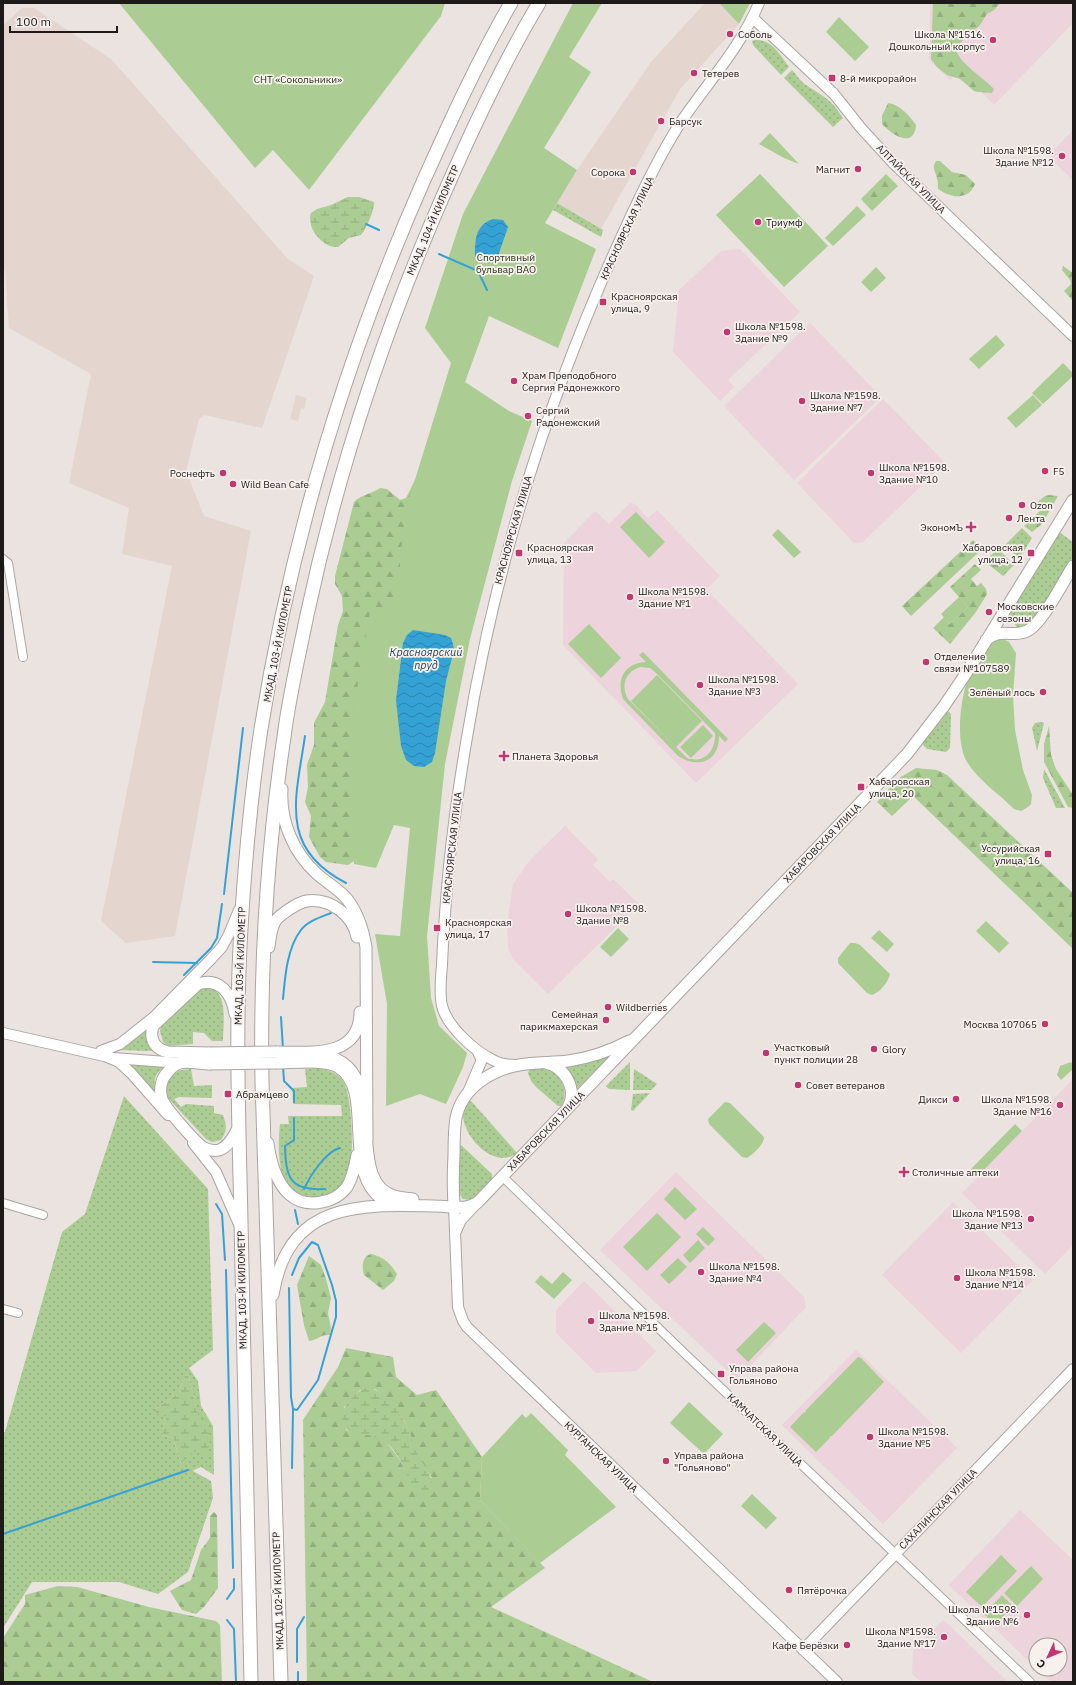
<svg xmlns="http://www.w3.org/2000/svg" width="1076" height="1685" font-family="'IBM Plex Sans',sans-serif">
  <defs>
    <pattern id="grass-dots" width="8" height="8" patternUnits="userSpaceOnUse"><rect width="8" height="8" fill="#abcc93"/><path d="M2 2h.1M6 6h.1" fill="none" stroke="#93af7e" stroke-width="1.8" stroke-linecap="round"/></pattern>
    <pattern id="forest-firs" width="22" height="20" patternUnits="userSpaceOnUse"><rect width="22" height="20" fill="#abcc93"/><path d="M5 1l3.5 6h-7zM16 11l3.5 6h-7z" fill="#93af7e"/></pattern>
    <pattern id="wetland-marsh" width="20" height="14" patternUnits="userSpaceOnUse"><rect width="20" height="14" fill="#abcc93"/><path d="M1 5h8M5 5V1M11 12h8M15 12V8" fill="none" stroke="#93af7e"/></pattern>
    <pattern id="water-waves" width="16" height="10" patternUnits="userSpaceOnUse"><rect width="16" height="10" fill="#35a2d6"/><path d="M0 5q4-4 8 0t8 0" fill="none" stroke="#2c83ad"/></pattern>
  </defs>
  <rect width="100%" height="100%" fill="#eae3e0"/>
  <!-- built -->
  <path fill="#e4d5cf" d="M705 3H719L739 24 680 89 601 229 557 203 577 170 651 62Z
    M22 8H34L111 59 288 259 314 276 262 428 204 415 199 419 186 471 204 516 251 531 175 936 126 943 101 921 172 566 122 554 129 508 69 483 91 374 9 328 5 271 3 270V25Z
    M296 395 307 398 304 409 301 408 298 421 290 419Z"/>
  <!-- education -->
  <path fill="#ecd3dc" d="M930 3H1073V23L994 105 959 70 950 80 929 60Z
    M1073 130V180L1051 159 1050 154Z
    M740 249 800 312 728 380 734 387 720 401 673 352 679 290 721 251Z
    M810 323 881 397 794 480 724 406Z
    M883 399 945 463 863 542 854 543 797 483Z
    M630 503 635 504 648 518 657 510 720 576 706 589 798 684 696 783 563 645 564 543 595 511 609 524Z
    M565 826 598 859 593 865 610 882 613 879 639 904 548 994 513 959 508 948 507 925 513 884 530 860Z
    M1073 1079V1245L1045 1274 962 1193Z
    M676 1172 804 1297 806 1307 737 1380 600 1250Z
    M953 1202 1033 1280 961 1353 882 1275Z
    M584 1281 656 1351 637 1371 596 1373 556 1333V1310Z
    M856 1350 957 1448 883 1524 782 1425Z
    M1020 1510 1073 1560V1682H1051L1037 1669H1060V1645H1036V1668L949 1585Z
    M943 1620 947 1623 1008 1682H921L912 1674 913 1651Z"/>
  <!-- grass -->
  <path fill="url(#grass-dots)" fill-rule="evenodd" d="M755 40C772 39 780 55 789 67L781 75 753 45 752 41Z
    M792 70C797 75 800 81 806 85 824 97 830 98 843 118L833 127 784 78Z
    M557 203 603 230 601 237 553 210Z
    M1022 528 1032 538 1019 559 1005 545Z
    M1059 532 1073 542V557L1033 622 1023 628 1017 627 1010 618 1009 611Z
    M948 711 951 714 950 748 946 752 927 749 923 745V742Z
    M1041 722 1044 723 1037 751 1032 728 1035 723Z
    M1044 769 1065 808H1056L1043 778Z
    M207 987C210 988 214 989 216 991 227 1000 223 1028 223 1041H212L204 1033 193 1032V1044L168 1046 163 1042 160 1031 162 1022 199 990Z
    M147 1027C146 1037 147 1043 153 1051L119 1050 139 1034Z
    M610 1056 577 1089H575L565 1069V1067Z
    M123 1061 166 1066C151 1076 154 1082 157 1098Z
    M630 1062V1090L609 1089 606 1086Z
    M319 1068C329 1071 337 1072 343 1081 352 1094 354 1151 350 1168 348 1175 344 1184 338 1189 331 1197 321 1200 311 1197 304 1196 297 1193 291 1189 277 1176 278 1142 280 1124H289L288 1116H342L341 1105 293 1104 292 1088 307 1087 305 1069Z
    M530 1068C537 1068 543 1068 550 1070 563 1076 569 1094 561 1106H558L536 1087 531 1081 528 1073Z
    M191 1069 194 1086 212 1085V1098L179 1097 174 1099 181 1107 186 1104 214 1106V1113L223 1115C227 1125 227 1131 221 1140L212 1142 206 1139 168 1098 165 1088 168 1077 174 1071Z
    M634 1069 657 1084 651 1090H633Z
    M650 1093 633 1111 631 1110 633 1094Z
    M124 1096 208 1189 213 1350 189 1368 198 1381 201 1406 213 1426 214 1475 201 1467 194 1470 193 1471 211 1481 213 1498 188 1572 158 1594 119 1582H32L3 1628V1432H5L62 1232 85 1214ZM188 1374 207 1455 197 1449 181 1463 173 1438 162 1435 166 1417 155 1409 179 1393 183 1378Z
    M470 1101 472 1102 517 1153C489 1175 446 1116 470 1101Z
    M461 1145 492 1174V1179L471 1200 463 1199 458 1192 459 1146Z"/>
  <!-- forest -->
  <path fill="url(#forest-firs)" fill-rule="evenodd" d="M933 3H1000L994 10 987 14 980 25 960 43 956 50C960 64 984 78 994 89L992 93 978 92 974 91 960 79 947 75 937 67 931 59Z
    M888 103C899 104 910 116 916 125 914 150 891 134 882 124V116Z
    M936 161H940L952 172 966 175 975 184C968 201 951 198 938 189 938 186 938 182 937 179 936 171 931 169 936 161Z
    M886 174 898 186 872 211 861 199Z
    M1063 266 1073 273V301L1064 291 1071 284 1070 280 1062 270Z
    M416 478 372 863 354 861 348 865 326 862 320 857 309 837 311 816 305 802 308 787 307 765 314 745V723L325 702 338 625 343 611 342 596 335 584V576L354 502C362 494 372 494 380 488L387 489 400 500 406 498Z
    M1049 495 1058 496 1042 524 1032 532 1024 526 1041 510 1043 511 1047 507 1044 504 1039 509 1034 505 1045 496Z
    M973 540 982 549 911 616 902 606Z
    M998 549 1014 565 1003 576 984 561Z
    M975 564 981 570 971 579 977 586 981 583 986 589 987 594 976 612 950 644 933 628 944 617 950 624 968 607 950 587Z
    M1049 726 1051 755 1056 769 1073 795V808L1068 807 1044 762V744Z
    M916 768 937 770 947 775 1073 893V949L913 796 892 816 877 802 899 778Z
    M371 1254C384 1257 390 1263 397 1274L394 1281 383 1290 364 1275C362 1267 361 1257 371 1254Z
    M309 1256 321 1265 326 1279 331 1298 328 1313 331 1328 330 1335C320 1334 318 1340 309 1341L304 1325 297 1285Z
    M346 1348 393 1357 396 1377 417 1395 436 1390 482 1457 480 1500 545 1568 491 1607 653 1682H307L303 1420 338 1367ZM375 1389C389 1399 404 1416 410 1433 411 1436 411 1439 411 1442 415 1455 425 1467 432 1478L410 1481C402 1463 391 1439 370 1435 360 1434 355 1436 346 1430L344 1407 360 1390Z
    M214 1512 217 1515 218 1588 204 1607 196 1614 182 1610 170 1591 191 1580 201 1550 210 1538V1516Z
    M58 1586 77 1587 149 1607 216 1621 220 1625 222 1682H3V1638L25 1604V1595Z"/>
  <!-- wetland -->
  <path fill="url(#wetland-marsh)" d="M348 197H359L374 202C375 209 366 229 361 235L349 238 338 247C323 248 306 228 311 213L317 209 331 205Z
    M188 1374 198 1415 208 1422 210 1439 207 1456 197 1450 181 1463 173 1438 162 1435 166 1417 156 1413 155 1409 179 1393 183 1378Z
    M367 1387C387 1391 402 1415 410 1432 412 1438 412 1444 415 1450 423 1464 435 1477 433 1494L426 1497C407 1490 405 1460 390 1446 384 1441 375 1436 367 1435 363 1435 357 1436 352 1434 348 1432 346 1429 344 1425 337 1409 353 1394 367 1387Z"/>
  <!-- green -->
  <path fill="#abcc93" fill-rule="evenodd" d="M119 3H445L441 16 309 190 273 150 255 168Z
    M573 3H602L569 57 591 72 544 148 577 170 545 223 596 249 558 348 489 316 465 382 509 411 532 421 512 481 470 639 445 764 427 936 431 998 439 1026 467 1053 463 1067 446 1104 420 1094 386 1106 387 1004 375 934 400 936 410 828 394 825 376 868 354 864 351 725 370 612 396 606 405 512 451 363 425 328 463 214Z
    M719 3H750L739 24Z
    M839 17 869 47 855 61 826 32Z
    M770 133 799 164 784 158 759 144Z
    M760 174 828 246 784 287 716 215Z
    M857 206 866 215 833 246 825 238Z
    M876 267 886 278 871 292 861 282Z
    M996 335 1005 345 979 369 969 359Z
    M1063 363 1073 373V376L1043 404 1032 393Z
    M1033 395 1042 405 1016 428 1007 418Z
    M636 512 665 542 649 558 620 527Z
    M778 529 801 552 794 558 772 535Z
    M959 597 968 607 950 624 941 614Z
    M589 624 621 658 601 678 568 644Z
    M1001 638 1009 642 1016 653 1013 696 1015 730 1023 770 1032 795 1031 804 1028 807 1021 811 1014 809C999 794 978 780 967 762 955 742 960 695 970 675 976 663 985 651 993 639Z
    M643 652 728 739 725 742 719 736C719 762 698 769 678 756L623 699C616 680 624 663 646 662L639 655ZM641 667 650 668 655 672 715 733C716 750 705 764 687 758L628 699C620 686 626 670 641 667Z
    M657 675 702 721 676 747 631 701Z
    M703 725 713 736 691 758 680 747Z
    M986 921 1009 943 999 953 976 931Z
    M618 928 629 939 611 957 600 947Z
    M879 930 894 944 887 952 871 938Z
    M850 943H855L860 945 890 974C888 983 880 992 872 995L867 993 838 963V958Z
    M1071 1062 1073 1065V1069L1061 1080 1057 1075 1060 1066Z
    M725 1102 730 1103 764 1137C764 1145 753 1154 747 1158L742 1157 709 1124 708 1119Z
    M1015 1124 1022 1131 978 1176 971 1169Z
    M675 1187 697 1209 685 1220 664 1199Z
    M657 1213 681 1237 647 1271 623 1247Z
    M703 1227 715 1239 708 1246 696 1234Z
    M698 1240 705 1248 690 1263 683 1255Z
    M678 1258 687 1267 669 1284 660 1275Z
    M563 1272 572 1280 554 1299 535 1282 541 1275 552 1284Z
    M764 1322 776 1333 748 1362 736 1350Z
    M858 1357 861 1358 884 1382 832 1436 829 1437 830 1438 816 1452 790 1427 804 1412 805 1413 806 1410Z
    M689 1402 723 1434 704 1454 670 1423Z
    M531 1413 568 1450 565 1455 616 1507 540 1563 480 1500 482 1457 522 1414 526 1418Z
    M752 1494 777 1518 766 1529 741 1506Z
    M1001 1555 1017 1571 982 1607 966 1592Z
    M1031 1566 1043 1579 1017 1606 1004 1593Z
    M1002 1595 1013 1606 995 1625 984 1614Z"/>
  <!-- water -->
  <path fill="url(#water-waves)" d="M493 219 503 220 508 227 496 262C487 264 482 263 475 256 475 240 475 225 493 219Z
    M413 630 445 635 451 638 453 644 454 650 446 681 435 753 432 762 424 767 414 766 406 760 401 746 396 700 403 643 407 635Z"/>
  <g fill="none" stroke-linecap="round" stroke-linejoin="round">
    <!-- stream -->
    <path stroke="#35a2d6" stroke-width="2" d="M366 224 379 230
      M439 254 478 271 487 290
      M305 736C296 798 278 848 346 883
      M224 894 243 728
      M153 962 197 963
      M184 975 211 948 217 938 222 904
      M283 999C285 977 287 948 301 930 308 921 321 917 331 913
      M281 1017 283 1049
      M283 1066 284 1081 294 1091V1102
      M294 1118V1140L285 1146C286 1177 289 1191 325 1189
      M304 1189C310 1176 326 1151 340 1148
      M216 1204 222 1214 225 1260
      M295 1210 298 1224
      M226 1270 233 1568
      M292 1275 299 1258 312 1242 318 1245 332 1285 336 1301V1317L318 1380 297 1410 293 1409
      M289 1288 291 1397 293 1409 292 1468
      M3 1534 188 1470
      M227 1599 234 1589V1579
      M227 1620 234 1629 236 1682
      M297 1662V1629L304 1617
      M298 1672V1682"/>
    <!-- minor casing -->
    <g stroke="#aba5a2" stroke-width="10">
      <path id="minor" d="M3 559 8 563 23 657
        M503 1177 681 1350 1030 1682
        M3 1203 43 1215
        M3 1309 18 1313"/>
    </g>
    <!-- tertiary casing -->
    <g stroke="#aba5a2" stroke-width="12">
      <path id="tertiary" d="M753 18 834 94 861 128 893 163 1073 336
        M3 1033 113 1058 180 1063
        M101 1051 120 1044 154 1017 211 959 222 947 229 934 239 910
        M102 1055 119 1062 131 1073 168 1115
        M515 1065C508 1065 500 1064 493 1060 474 1051 447 1026 442 1006 439 992 441 978 442 965 443 939 445 914 447 888 451 840 458 791 466 743 495 565 549 393 625 229 641 194 658 158 679 125 706 84 740 49 759 3
        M469 1090 481 1062V1058L477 1050
        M193 1143 216 1172 239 1224
        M454 1206 458 1307 463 1321 467 1327 837 1682
        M456 1231 461 1220 477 1203
        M803 1650 1073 1369"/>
    </g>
    <!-- secondary casing -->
    <g stroke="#aba5a2" stroke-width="13">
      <path id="secondary" d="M986 640C1000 627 1013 638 1027 631 1042 624 1063 582 1073 566
        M282 789C280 821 293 852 317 874 326 882 339 889 347 899 358 913 363 929 366 947L367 1140
        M269 947C270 938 271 927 276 920 278 917 284 913 288 910 294 906 300 902 307 901 330 898 353 915 357 937
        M277 1052C309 1052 360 1059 360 1012
        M210 1053 168 1052C155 1049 149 1040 153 1026L198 984C220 977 232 994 235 1014
        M319 1053C345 1059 355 1070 363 1095
        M277 1063C293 1063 324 1059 338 1067 374 1089 344 1160 376 1194 381 1199 387 1203 394 1204
        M546 1063C565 1067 578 1090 568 1107
        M210 1064C202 1064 187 1061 180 1063 175 1064 170 1069 167 1073 161 1079 159 1090 162 1099 165 1108 196 1143 204 1148 208 1150 215 1151 219 1150 229 1147 234 1135 239 1127
        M366 1134C368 1155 368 1189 394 1196 400 1198 407 1198 413 1199
        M268 1143C270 1160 276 1182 289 1194 305 1209 334 1204 347 1187 353 1177 355 1166 357 1155
        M454 1206C453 1189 453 1172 454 1155 454 1143 454 1130 456 1118 462 1088 491 1070 519 1065 535 1062 552 1063 568 1061 589 1058 610 1051 629 1041
        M273 1295C288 1201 360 1204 436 1206 450 1206 466 1211 478 1202L907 754 944 706 965 675 1073 500"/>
    </g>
    <!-- trunk casing -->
    <g stroke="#aba5a2" stroke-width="15">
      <path id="trunk" d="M251 1682C247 1529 243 1376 241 1222 239 1124 235 1026 241 928 245 861 251 795 261 729 291 540 346 357 423 182 450 122 478 60 511 3
        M281 1682 262 1081C260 966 267 851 284 737 289 696 299 655 307 615 338 470 384 331 443 196 472 130 502 65 539 3"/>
    </g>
    <!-- minor -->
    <use href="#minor" stroke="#fff" stroke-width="8"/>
    <!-- tertiary -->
    <use href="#tertiary" stroke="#fff" stroke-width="10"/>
    <!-- secondary -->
    <use href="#secondary" stroke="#fff" stroke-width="11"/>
    <!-- trunk -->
    <use href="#trunk" stroke="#fff" stroke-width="13"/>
    <!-- secondary-bridge casing -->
    <g stroke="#aba5a2" stroke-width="13" stroke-linecap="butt">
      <path id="secondary-bridge" d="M210 1053 277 1052
        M210 1064 277 1063"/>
    </g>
    <!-- secondary-bridge -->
    <use href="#secondary-bridge" stroke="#fff" stroke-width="11"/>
  </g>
  <!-- markers -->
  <g fill="#c13770" stroke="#f7f0ed" stroke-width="1.5">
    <circle cx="730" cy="34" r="4"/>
    <circle cx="993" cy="40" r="4"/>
    <circle cx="694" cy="73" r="4"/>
    <rect x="828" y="74" width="8" height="8" rx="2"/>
    <circle cx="661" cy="121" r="4"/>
    <circle cx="1062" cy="156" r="4"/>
    <circle cx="858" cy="169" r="4"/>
    <circle cx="633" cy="172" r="4"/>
    <circle cx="758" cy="222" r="4"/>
    <rect x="599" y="298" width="8" height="8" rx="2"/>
    <circle cx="727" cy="332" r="4"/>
    <circle cx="514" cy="381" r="4"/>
    <circle cx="802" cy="401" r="4"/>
    <circle cx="528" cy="416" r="4"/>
    <circle cx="1045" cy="471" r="4"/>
    <circle cx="223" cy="473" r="4"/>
    <circle cx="871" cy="473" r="4"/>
    <circle cx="233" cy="484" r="4"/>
    <circle cx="1022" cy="505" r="4"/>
    <circle cx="1009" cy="518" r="4"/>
    <path d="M969 521h4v4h4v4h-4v4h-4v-4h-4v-4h4z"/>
    <rect x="515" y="549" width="8" height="8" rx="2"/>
    <rect x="1027" y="549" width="8" height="8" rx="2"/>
    <circle cx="630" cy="597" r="4"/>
    <circle cx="989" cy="612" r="4"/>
    <circle cx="926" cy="662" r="4"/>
    <circle cx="700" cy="685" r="4"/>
    <circle cx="1043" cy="692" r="4"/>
    <path d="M502 750h4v4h4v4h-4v4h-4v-4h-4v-4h4z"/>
    <rect x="857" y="783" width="8" height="8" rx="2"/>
    <rect x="1044" y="850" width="8" height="8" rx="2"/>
    <circle cx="568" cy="914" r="4"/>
    <rect x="433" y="924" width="8" height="8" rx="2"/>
    <circle cx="608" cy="1007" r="4"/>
    <circle cx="606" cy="1020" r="4"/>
    <circle cx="1045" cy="1024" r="4"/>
    <circle cx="874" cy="1049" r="4"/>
    <circle cx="766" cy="1053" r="4"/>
    <circle cx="798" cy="1085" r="4"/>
    <rect x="224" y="1090" width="8" height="8" rx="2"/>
    <circle cx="956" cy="1099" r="4"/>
    <circle cx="1060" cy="1105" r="4"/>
    <path d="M902 1166h4v4h4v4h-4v4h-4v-4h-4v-4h4z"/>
    <circle cx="1031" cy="1219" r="4"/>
    <circle cx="701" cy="1272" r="4"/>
    <circle cx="957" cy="1278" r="4"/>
    <circle cx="591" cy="1321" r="4"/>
    <rect x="717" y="1370" width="8" height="8" rx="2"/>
    <circle cx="870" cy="1437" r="4"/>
    <circle cx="666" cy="1461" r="4"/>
    <circle cx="789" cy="1590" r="4"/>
    <circle cx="1027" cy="1615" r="4"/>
    <circle cx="944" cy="1637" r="4"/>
    <circle cx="847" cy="1645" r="4"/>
  </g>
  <g text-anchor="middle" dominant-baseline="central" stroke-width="3.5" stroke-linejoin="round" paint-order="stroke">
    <!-- poi labels -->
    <g font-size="10" fill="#1d1a19" stroke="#f7f0ed" text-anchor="start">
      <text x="738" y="34">Соболь</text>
      <text x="985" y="34" text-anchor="end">Школа №1516.<tspan x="985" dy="12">Дошкольный корпус</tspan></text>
      <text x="702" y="73">Тетерев</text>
      <text x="840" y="78">8-й микрорайон</text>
      <text x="669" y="121">Барсук</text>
      <text x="1054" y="150" text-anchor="end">Школа №1598.<tspan x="1054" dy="12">Здание №12</tspan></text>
      <text x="850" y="169" text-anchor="end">Магнит</text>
      <text x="625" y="172" text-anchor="end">Сорока</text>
      <text x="766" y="222">Триумф</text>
      <text x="611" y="296">Красноярская<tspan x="611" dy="12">улица, 9</tspan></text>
      <text x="735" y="326">Школа №1598.<tspan x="735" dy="12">Здание №9</tspan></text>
      <text x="522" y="375">Храм Преподобного<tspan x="522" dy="12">Сергия Радонежкого</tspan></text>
      <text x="810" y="395">Школа №1598.<tspan x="810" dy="12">Здание №7</tspan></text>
      <text x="536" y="410">Сергий<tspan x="536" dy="12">Радонежский</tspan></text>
      <text x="879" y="467">Школа №1598.<tspan x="879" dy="12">Здание №10</tspan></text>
      <text x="1053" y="471">F5</text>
      <text x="215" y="473" text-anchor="end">Роснефть</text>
      <text x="241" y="484">Wild Bean Cafe</text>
      <text x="1030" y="505">Ozon</text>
      <text x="1017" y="518">Лента</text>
      <text x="963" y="527" text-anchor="end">ЭкономЪ</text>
      <text x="527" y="547">Красноярская<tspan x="527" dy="12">улица, 13</tspan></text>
      <text x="1023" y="547" text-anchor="end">Хабаровская<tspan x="1023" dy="12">улица, 12</tspan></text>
      <text x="638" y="591">Школа №1598.<tspan x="638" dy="12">Здание №1</tspan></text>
      <text x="997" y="606">Московские<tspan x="997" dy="12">сезоны</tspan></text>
      <text x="934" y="656">Отделение<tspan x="934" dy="12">связи №107589</tspan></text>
      <text x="708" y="679">Школа №1598.<tspan x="708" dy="12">Здание №3</tspan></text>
      <text x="1035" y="692" text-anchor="end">Зелёный лось</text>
      <text x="512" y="756">Планета Здоровья</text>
      <text x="869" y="781">Хабаровская<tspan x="869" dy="12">улица, 20</tspan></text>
      <text x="1040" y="848" text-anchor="end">Уссурийская<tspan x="1040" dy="12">улица, 16</tspan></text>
      <text x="576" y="908">Школа №1598.<tspan x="576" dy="12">Здание №8</tspan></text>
      <text x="445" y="922">Красноярская<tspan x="445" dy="12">улица, 17</tspan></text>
      <text x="616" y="1007">Wildberries</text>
      <text x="598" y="1014" text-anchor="end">Семейная<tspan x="598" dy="12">парикмахерская</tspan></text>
      <text x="1037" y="1024" text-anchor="end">Москва 107065</text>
      <text x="774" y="1047">Участковый<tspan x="774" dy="12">пункт полиции 28</tspan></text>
      <text x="882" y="1049">Glory</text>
      <text x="806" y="1085">Совет ветеранов</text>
      <text x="236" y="1094">Абрамцево</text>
      <text x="948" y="1099" text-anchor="end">Дикси</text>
      <text x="1052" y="1099" text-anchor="end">Школа №1598.<tspan x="1052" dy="12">Здание №16</tspan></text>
      <text x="912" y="1172">Столичные аптеки</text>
      <text x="1023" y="1213" text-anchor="end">Школа №1598.<tspan x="1023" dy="12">Здание №13</tspan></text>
      <text x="709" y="1266">Школа №1598.<tspan x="709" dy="12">Здание №4</tspan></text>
      <text x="965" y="1272">Школа №1598.<tspan x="965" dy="12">Здание №14</tspan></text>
      <text x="599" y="1315">Школа №1598.<tspan x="599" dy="12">Здание №15</tspan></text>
      <text x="729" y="1368">Управа района<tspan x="729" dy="12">Гольяново</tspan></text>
      <text x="878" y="1431">Школа №1598.<tspan x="878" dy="12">Здание №5</tspan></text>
      <text x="674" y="1455">Управа района<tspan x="674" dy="12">"Гольяново"</tspan></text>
      <text x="797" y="1590">Пятёрочка</text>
      <text x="1019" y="1609" text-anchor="end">Школа №1598.<tspan x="1019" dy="12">Здание №6</tspan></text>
      <text x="936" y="1631" text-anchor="end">Школа №1598.<tspan x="936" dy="12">Здание №17</tspan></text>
      <text x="839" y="1645" text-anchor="end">Кафе Берёзки</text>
    </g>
    <!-- park labels -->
    <g font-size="10" fill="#1f310f" stroke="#f7f0ed">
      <text x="298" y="79">СНТ «Сокольники»</text>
      <text x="506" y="257">Спортивный<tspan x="506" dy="12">бульвар ВАО</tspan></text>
    </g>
    <!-- street labels -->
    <g font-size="10" fill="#1d1a19" stroke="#f7f0ed">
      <text transform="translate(911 179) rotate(45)">АЛТАЙСКАЯ УЛИЦА</text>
      <text transform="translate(433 220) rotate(-67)">МКАД, 104-Й КИЛОМЕТР</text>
      <text transform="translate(627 228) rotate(-65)">КРАСНОЯРСКАЯ УЛИЦА</text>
      <text transform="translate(513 530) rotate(-74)">КРАСНОЯРСКАЯ УЛИЦА</text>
      <text transform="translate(278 644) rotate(-79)">МКАД, 103-Й КИЛОМЕТР</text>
      <text transform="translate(822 843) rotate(-46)">ХАБАРОВСКАЯ УЛИЦА</text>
      <text transform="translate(452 848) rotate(-84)">КРАСНОЯРСКАЯ УЛИЦА</text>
      <text transform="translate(240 966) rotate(-88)">МКАД, 103-Й КИЛОМЕТР</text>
      <text transform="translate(546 1131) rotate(-46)">ХАБАРОВСКАЯ УЛИЦА</text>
      <text transform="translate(242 1290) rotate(-91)">МКАД, 103-Й КИЛОМЕТР</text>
      <text transform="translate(765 1430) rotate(44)">КАМЧАТСКАЯ УЛИЦА</text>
      <text transform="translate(601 1457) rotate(44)">КУРГАНСКАЯ УЛИЦА</text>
      <text transform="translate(938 1509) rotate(-46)">САХАЛИНСКАЯ УЛИЦА</text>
      <text transform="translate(278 1591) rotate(-92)">МКАД, 102-Й КИЛОМЕТР</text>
    </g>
    <!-- water labels -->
    <g font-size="11" font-style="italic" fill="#1a465c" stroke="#f7f0ed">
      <text x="426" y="652">Красноярский<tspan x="426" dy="13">пруд</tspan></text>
    </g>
  </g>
  <!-- border -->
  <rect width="1076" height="1685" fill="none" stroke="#1d1a19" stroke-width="8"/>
  <!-- north arrow -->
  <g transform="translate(1048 1657) rotate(226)"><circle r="19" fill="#f7f0ed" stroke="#a09a98"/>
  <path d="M0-3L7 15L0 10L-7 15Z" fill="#c13770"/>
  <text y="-6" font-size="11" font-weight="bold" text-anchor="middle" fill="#1d1a19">С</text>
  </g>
  <!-- scale -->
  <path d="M10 26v6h107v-6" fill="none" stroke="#1d1a19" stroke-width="2"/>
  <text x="16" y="26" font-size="12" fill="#1d1a19" stroke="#f7f0ed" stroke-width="3" paint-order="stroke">100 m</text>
</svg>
